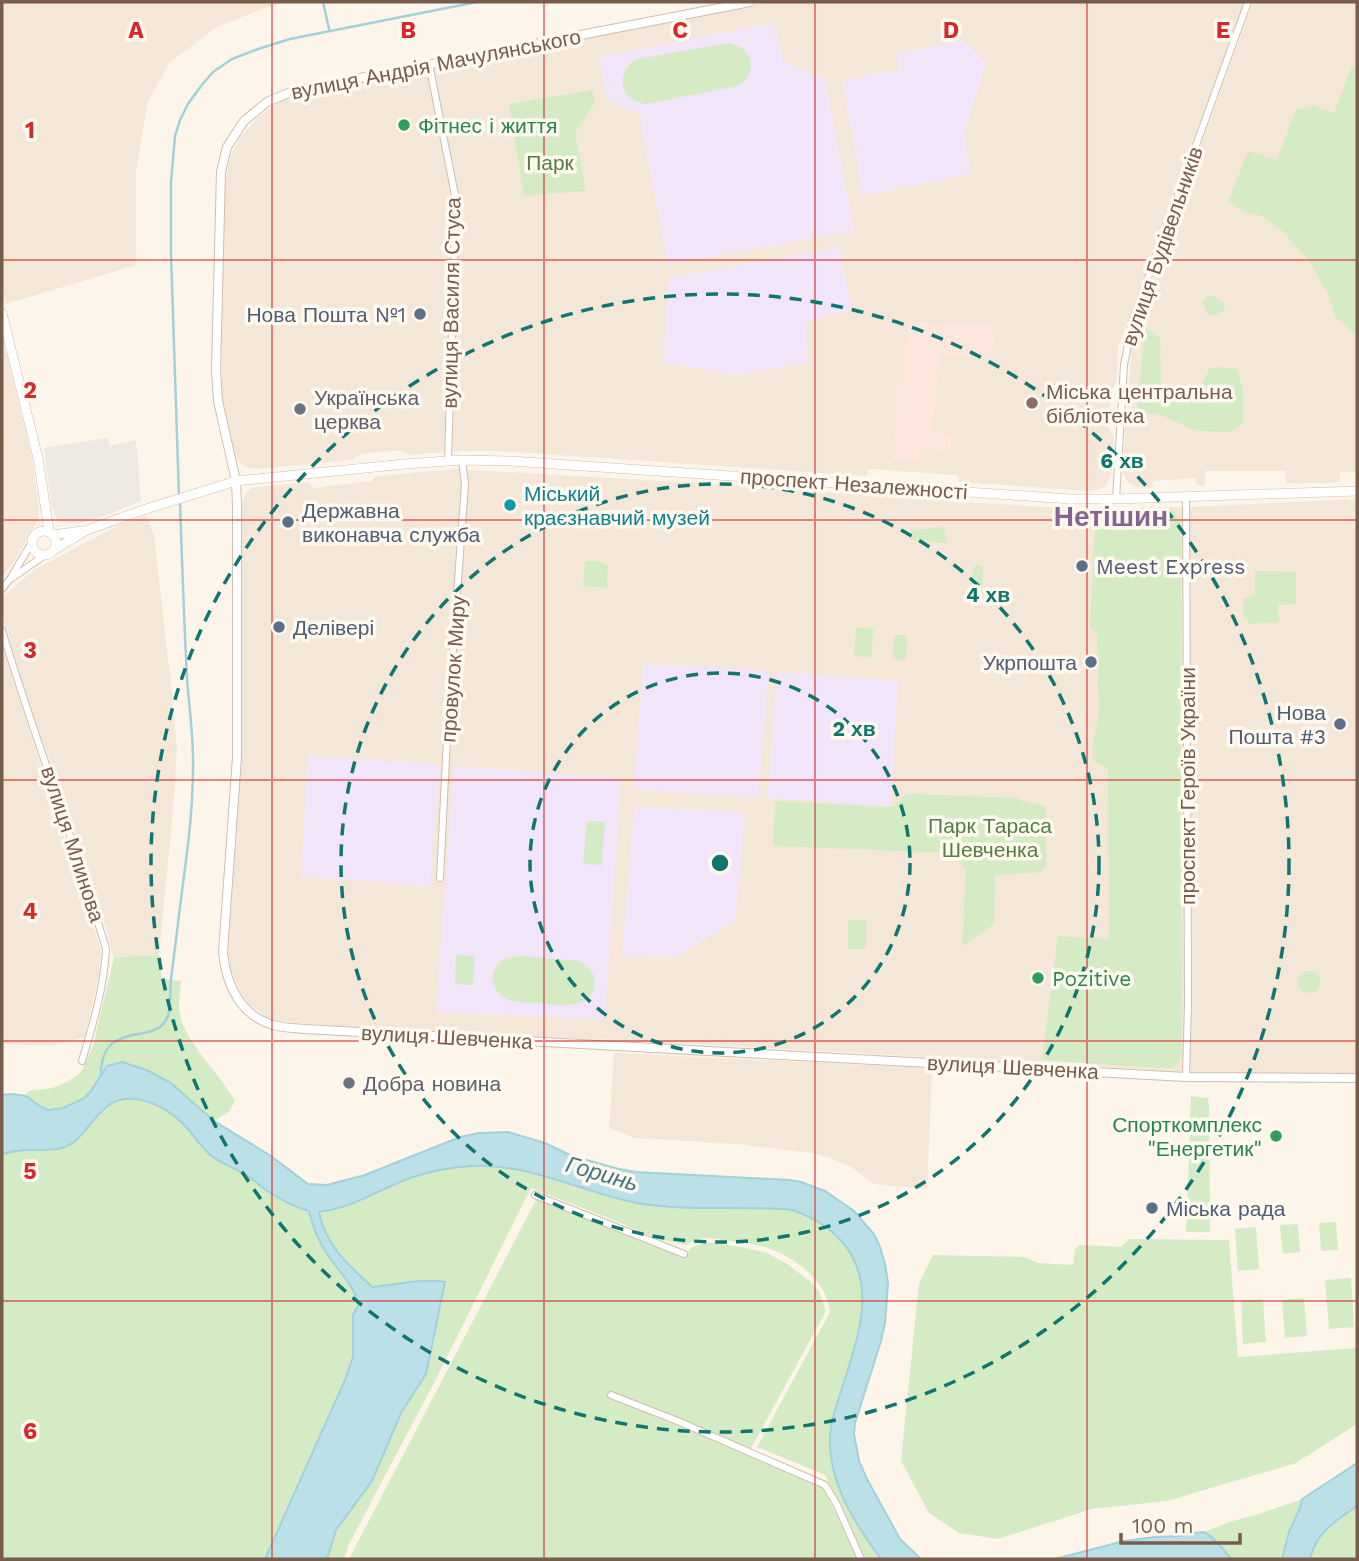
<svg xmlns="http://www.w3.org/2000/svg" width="1359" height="1561" font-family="'Work Sans',sans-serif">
  <rect width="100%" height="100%" fill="#fdf5e9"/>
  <!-- residential -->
  <path fill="#f4e7d7" d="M2 2H287L270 6 217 27 169 63 147 104 136 174V265L6 304 2 289Z
    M769 2H1244L1118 348 1117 382 1111 390 1108 428 1114 436 1111 476 1105 486 1097 490 1089 491 959 482 958 475 868 469 867 476 495 451H462L409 455 398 450 360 454 352 460 256 469 248 468 240 462 234 455 222 400 221 312 225 189 227 171 231 155 239 139 258 117 280 101 317 91Z
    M1253 2H1357V472H1341L1339 481 1335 483H1286L1285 471H1205V486L1196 485 1195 478 1152 481 1153 488 1135 487 1129 483 1122 473 1132 341 1146 296Z
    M2 336 31 454 39 507V518L13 563 2 577Z
    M456 469 798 489 963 502 1083 509 1208 506 1357 499V1073H1206L747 1047 336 1026 278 1021 267 1017 250 1005 243 996 232 973 228 953 242 742V501L245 494 251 488 259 487 308 482 313 488 372 481 376 476Z
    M146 516 154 535 170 676 177 748 175 788 159 955 114 957 112 953 108 934 53 770 30 706 2 613V597L34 570 121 524Z
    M2 646 101 951 99 975 85 1037 48 1046 2 1044Z
    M614 1053 932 1068 927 1189 874 1184 851 1167 830 1158 812 1153 736 1144 635 1138 609 1128Z"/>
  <!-- commercial -->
  <path fill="#fde7dd" d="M908 321 994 326 992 355 971 354 970 358 939 355 932 432 951 435V450L920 447 919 461 894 459 898 381H903Z"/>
  <!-- industrial -->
  <path fill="#eee8e2" d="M108 438 110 446 136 440 141 501 109 514 84 522 68 524 58 520 52 510 44 448Z"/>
  <!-- education -->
  <path fill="#f2e5f9" d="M774 23 783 61 825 79 854 231 668 264 639 114 606 98 599 57Z
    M963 40 986 63 964 134 971 174 863 196 842 81 899 70 896 54Z
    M839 247 852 310 806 322 808 362 739 375 663 363 669 278Z
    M643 664 769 671 758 798 634 789Z
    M777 672 898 681 891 806 767 798Z
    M308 755 440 765 430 886 301 876Z
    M454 766 621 778 605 1020 436 1011Z
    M634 807 745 813 735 921 674 958 622 956Z"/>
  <!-- green -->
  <path fill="#d5ebc6" d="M728 43C754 46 759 72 738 86L647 104C619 102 613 71 638 59Z
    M1352 66 1357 67V336L1335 317 1329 295 1310 262 1281 230 1264 217 1244 211 1228 202 1248 151 1277 160 1296 110 1314 106 1334 113Z
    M593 90 595 103 575 133 586 191 524 196 509 104Z
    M1210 295 1220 300 1226 307 1219 314 1208 315 1202 302Z
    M1145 327 1160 338 1161 382 1164 394 1174 389 1189 391 1201 385 1210 368 1222 367 1237 369 1243 391V424L1229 432 1197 431 1158 414H1137Z
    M1163 507 1175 512 1181 522 1182 1054 1178 1063 1172 1069 1042 1060 1058 936 1109 939 1108 768 1093 761V742L1099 712 1097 634 1090 628 1096 509Z
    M944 527 947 543 910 540 911 530Z
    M585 561H598L608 566 607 588 583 586Z
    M976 565H981L983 569 982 585 977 589 972 585 973 568Z
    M1255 571 1296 572V604L1278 605 1279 622 1250 624 1243 616V598L1255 596Z
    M856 628 874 629 871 658 854 656Z
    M894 635H907L906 660 893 659Z
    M905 794 1018 798 1021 801 1046 806V867L1036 873 995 875 994 924 962 946 966 870 951 853 773 846 775 801 894 807Z
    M587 821 605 822 602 865 583 864Z
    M848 920H866V949H848Z
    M159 955 162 979 181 981C180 990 179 999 179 1008 181 1040 220 1073 235 1101L229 1112 214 1121 188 1097 149 1071 122 1062C113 1069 104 1076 97 1084 93 1088 90 1092 86 1096 65 1114 46 1113 26 1096L28 1091 52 1088 67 1082 81 1072 93 1046 114 957Z
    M456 955 475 956 473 985 455 984Z
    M521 956 579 961C587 966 594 971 595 981 595 1012 556 1005 537 1003 527 1003 514 1003 505 998 489 989 488 968 505 959 510 957 515 957 521 956Z
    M1298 982a11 11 0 1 1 22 0a11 11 0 1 1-22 0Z
    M1191 1096 1208 1098 1209 1106 1210 1232H1186Z
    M126 1099C151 1100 172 1110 188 1129 195 1137 201 1147 210 1154 221 1164 235 1168 248 1176 254 1179 259 1185 265 1189 278 1198 294 1207 309 1211 313 1228 319 1243 329 1257 341 1272 353 1286 359 1304L353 1315V1357L345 1380 265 1559H2V1154C11 1152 20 1150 29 1150 42 1149 55 1152 67 1146 92 1134 97 1105 126 1099Z
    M473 1166 508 1167 528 1171 637 1203 660 1206 792 1210C813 1217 830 1227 844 1244 877 1285 858 1337 844 1382 838 1401 829 1423 830 1444 831 1486 856 1526 881 1559H865L825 1475 757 1447 830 1312C827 1278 789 1253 757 1245 746 1242 735 1242 724 1240 710 1238 700 1236 687 1245L661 1240 603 1216 531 1188 435 1381 348 1546 344 1559H327L336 1530 372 1481 401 1413 426 1374 445 1282 430 1279 373 1287C346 1262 328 1249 319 1211 353 1209 381 1189 413 1177 432 1170 453 1167 473 1166Z
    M537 1198 684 1258 691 1248 705 1242 741 1247 767 1253 787 1264 811 1282 819 1291 826 1311 748 1454 823 1487 858 1559H349Z
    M1336 1222 1338 1250 1321 1251 1319 1223Z
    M1298 1224 1300 1252 1283 1254 1280 1225Z
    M1256 1227 1259 1269 1238 1271 1235 1229Z
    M1129 1239 1229 1240 1238 1357 1357 1348V1424L1296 1463 1167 1501 1092 1509 998 1539 959 1533 929 1513 901 1461 919 1283 933 1255 1025 1257 1038 1263 1073 1265 1075 1249 1079 1245 1121 1247Z
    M1351 1278 1354 1327 1329 1329 1325 1280Z
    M1304 1298 1307 1336 1285 1338 1282 1300Z
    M1263 1299 1266 1342 1243 1344 1241 1300Z
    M1302 1499 1300 1508 1289 1532 1282 1559H1231C1223 1549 1215 1538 1204 1532L1229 1522 1259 1514Z
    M1357 1506V1559H1310C1316 1532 1336 1521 1357 1506Z"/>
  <!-- water -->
  <path fill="#bce0e7" stroke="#a3d0d9" stroke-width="2" d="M122 1062 149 1071 171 1083 214 1121 271 1156 308 1184 327 1185 365 1175 460 1137 479 1133 508 1132 545 1143 572 1156 619 1169 636 1172 790 1180 801 1182 825 1191 854 1211 874 1234 880 1247 885 1264 888 1283 885 1323 881 1341 855 1423 854 1434 859 1461 867 1479 900 1539 921 1559H881C856 1525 831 1487 830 1444 829 1423 838 1401 844 1382 858 1337 877 1285 844 1244 830 1227 813 1217 792 1210 742 1205 686 1212 637 1203 581 1192 530 1163 471 1166 452 1167 432 1171 413 1177 381 1188 354 1208 319 1212 326 1247 348 1264 372 1287 397 1285 421 1278 445 1282L426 1374 401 1413 372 1481 336 1530 327 1559H265L345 1380 353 1357V1315L359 1304C353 1285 340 1272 329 1257 319 1243 313 1228 309 1211 294 1207 279 1199 266 1190 260 1186 255 1181 249 1177 236 1168 220 1164 208 1153 200 1145 194 1136 187 1128 173 1112 149 1097 126 1099 103 1100 91 1128 74 1142 59 1153 45 1149 28 1150 19 1150 10 1152 2 1154V1095L12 1094 26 1096 41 1107 49 1110 63 1108 83 1099 90 1092 107 1066Z
    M1357 1463V1506C1336 1521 1316 1532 1310 1559H1282L1289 1532 1300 1508 1302 1499Z
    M1204 1532C1215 1538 1223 1549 1231 1559H1055L1124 1541 1155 1537 1180 1536 1192 1533Z"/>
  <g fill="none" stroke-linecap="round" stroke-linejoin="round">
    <!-- stream -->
    <path stroke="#a3d0d9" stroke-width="2.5" d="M323 2 329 29
      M179 496 171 254V182L175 136 180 120 188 104 201 86 213 72 232 59 258 49 290 39 477 2
      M101 1076C100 1014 163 1051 169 1011 171 1001 170 990 171 979 173 964 175 948 177 932 183 877 193 824 193 768 194 738 189 708 187 678 184 620 182 561 180 503"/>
    <!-- minor casing -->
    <g stroke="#cfbdae" stroke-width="8">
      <path id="minor" d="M429 64 456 200 448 461
        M1186 496 1188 1003 1186 1077
        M1116 499 1124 365 1133 319 1248 2
        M12 578 45 555
        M2 589 10 579 32 542
        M2 630C34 737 75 842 106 949 104 988 93 1024 82 1061
        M440 878 448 718 465 484 462 460
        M535 1195 684 1254
        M611 1395 680 1422 825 1485 836 1503 861 1559"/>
    </g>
    <!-- tertiary casing -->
    <g stroke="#cfbdae" stroke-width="10">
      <path id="tertiary" d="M750 2 293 91 267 102 244 121 227 147 221 172 216 370 218 401 236 481 237 505V757L223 952C226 986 242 1018 277 1026 286 1028 296 1028 305 1029L1186 1077 1357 1078"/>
    </g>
    <!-- secondary casing -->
    <g stroke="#d2beab" stroke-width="10">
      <path id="secondary" d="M2 313 38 458 49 531
        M32 543a12 12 0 1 1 24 0a12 12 0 1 1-24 0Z
        M53 535 82 531
        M54 550 87 530 146 509 236 481 405 464 462 460 510 461 1070 499H1116L1357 491"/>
    </g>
    <!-- minor -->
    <use href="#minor" stroke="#fff" stroke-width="6"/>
    <!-- tertiary -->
    <use href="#tertiary" stroke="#fff" stroke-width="8"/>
    <!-- secondary -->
    <use href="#secondary" stroke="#fff" stroke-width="9"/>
  </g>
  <!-- grid -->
  <path fill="none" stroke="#d62828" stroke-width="2" stroke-opacity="0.55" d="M272 2V1559M544 2V1559M815 2V1559M1087 2V1559M2 260H1357M2 520H1357M2 780H1357M2 1041H1357M2 1301H1357"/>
  <!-- distance rings -->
  <g fill="none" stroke="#0f766e" stroke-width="3.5" stroke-dasharray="12 9">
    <circle cx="720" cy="863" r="190"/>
    <circle cx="720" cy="863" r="379"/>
    <circle cx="720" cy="863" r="569"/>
  </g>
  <!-- markers -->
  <g fill="#2e9e5b" stroke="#fff9ef" stroke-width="2.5">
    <circle cx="404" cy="125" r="7"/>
    <circle cx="1038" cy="978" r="7"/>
    <circle cx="1276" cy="1136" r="7"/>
  </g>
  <g fill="#5c6f8a" stroke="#fff9ef" stroke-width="2.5">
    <circle cx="420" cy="314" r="7"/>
    <circle cx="288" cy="522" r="7"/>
    <circle cx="1082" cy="566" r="7"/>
    <circle cx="279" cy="627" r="7"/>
    <circle cx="1091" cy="662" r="7"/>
    <circle cx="1340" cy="724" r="7"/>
    <circle cx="1152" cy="1208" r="7"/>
  </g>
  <circle fill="#8d6e63" stroke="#fff9ef" stroke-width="2.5" cx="1032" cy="403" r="7"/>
  <g fill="#6b7280" stroke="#fff9ef" stroke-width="2.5">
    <circle cx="300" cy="409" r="7"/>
    <circle cx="349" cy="1083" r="7"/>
  </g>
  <circle fill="#0f9aa8" stroke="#fff9ef" stroke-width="2.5" cx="510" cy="505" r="7"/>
  <g text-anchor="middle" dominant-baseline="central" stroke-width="7" stroke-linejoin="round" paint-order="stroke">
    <!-- street labels -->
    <g font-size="21" fill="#785c4c" stroke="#fff9ef">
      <text transform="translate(436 64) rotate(-11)">вулиця Андрія Мачулянського</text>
      <text transform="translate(1162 246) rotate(-71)">вулиця Будівельників</text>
      <text transform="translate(451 303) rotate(-89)">вулиця Василя Стуса</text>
      <text transform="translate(854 484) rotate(4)">проспект Незалежності</text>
      <text transform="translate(453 669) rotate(-86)">провулок Миру</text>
      <text transform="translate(1187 786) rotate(-90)">проспект Героїв України</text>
      <text transform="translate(73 844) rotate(72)">вулиця Млинова</text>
      <text transform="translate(447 1037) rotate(3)">вулиця Шевченка</text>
      <text transform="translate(1013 1067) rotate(3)">вулиця Шевченка</text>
    </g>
    <!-- leisure labels -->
    <g font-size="21" fill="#27864d" stroke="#fff9ef" text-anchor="start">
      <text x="418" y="125">Фітнес і життя</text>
      <text x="1052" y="978">Pozitive</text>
      <text x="1262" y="1124" text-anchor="end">Спорткомплекс<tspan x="1262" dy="24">"Енергетик"</tspan></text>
    </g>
    <!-- park labels -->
    <g font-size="21" fill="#547e43" stroke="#fff9ef">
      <text x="550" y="162">Парк</text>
      <text x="990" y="825">Парк Тараса<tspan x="990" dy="24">Шевченка</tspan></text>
    </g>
    <!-- service labels -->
    <g font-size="21" fill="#4e5e75" stroke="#fff9ef" text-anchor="start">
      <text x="406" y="314" text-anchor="end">Нова Пошта №1</text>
      <text x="302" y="510">Державна<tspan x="302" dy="24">виконавча служба</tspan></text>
      <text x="1096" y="566">Meest Express</text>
      <text x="293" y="627">Делівері</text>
      <text x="1077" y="662" text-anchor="end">Укрпошта</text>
      <text x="1326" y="712" text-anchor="end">Нова<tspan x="1326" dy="24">Пошта #3</tspan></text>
      <text x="1166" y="1208">Міська рада</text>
    </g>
    <!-- education labels -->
    <g font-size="21" fill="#785e54" stroke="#fff9ef" text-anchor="start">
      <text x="1046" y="391">Міська центральна<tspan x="1046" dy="24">бібліотека</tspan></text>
    </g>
    <!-- worship labels -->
    <g font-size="21" fill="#5b616d" stroke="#fff9ef" text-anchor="start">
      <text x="314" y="397">Українська<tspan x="314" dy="24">церква</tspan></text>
      <text x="363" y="1083">Добра новина</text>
    </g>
    <!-- culture labels -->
    <g font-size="21" fill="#0d838f" stroke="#fff9ef" text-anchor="start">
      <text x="524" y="493">Міський<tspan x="524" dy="24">краєзнавчий музей</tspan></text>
    </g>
    <!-- water labels -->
    <g font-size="23" font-style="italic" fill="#427783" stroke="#fff9ef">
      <text transform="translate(602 1174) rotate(16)">Горинь</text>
    </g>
    <!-- district labels -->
    <g font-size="28" font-weight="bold" fill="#846493" stroke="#fff9ef">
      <text x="1111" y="516">Нетішин</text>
    </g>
  </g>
  <g font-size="23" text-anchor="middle" font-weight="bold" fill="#d62828" stroke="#fff9ef" stroke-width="7" stroke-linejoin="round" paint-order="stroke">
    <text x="136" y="38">A</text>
    <text x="408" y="38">B</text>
    <text x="680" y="38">C</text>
    <text x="951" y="38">D</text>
    <text x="1223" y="38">E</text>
    <text x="30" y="138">1</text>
    <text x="30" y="398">2</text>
    <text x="30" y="658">3</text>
    <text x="30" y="919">4</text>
    <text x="30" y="1179">5</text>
    <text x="30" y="1439">6</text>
  </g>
  <circle cx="720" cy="863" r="10" fill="#0f766e" stroke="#fff9ef" stroke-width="3.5"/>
  <g font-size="21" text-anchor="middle" font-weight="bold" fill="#0f766e" stroke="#fff9ef" stroke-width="7" stroke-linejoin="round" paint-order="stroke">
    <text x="1122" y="468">6 хв</text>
    <text x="988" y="602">4 хв</text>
    <text x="854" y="736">2 хв</text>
  </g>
  <!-- border -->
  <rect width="1359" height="1561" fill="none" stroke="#785c4c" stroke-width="7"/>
  <!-- scale -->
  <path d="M1121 1533v10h119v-10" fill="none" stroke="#785c4c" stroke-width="3.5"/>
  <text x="1132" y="1533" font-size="21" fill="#785c4c" stroke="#fff9ef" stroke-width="5" paint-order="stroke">100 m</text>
</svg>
